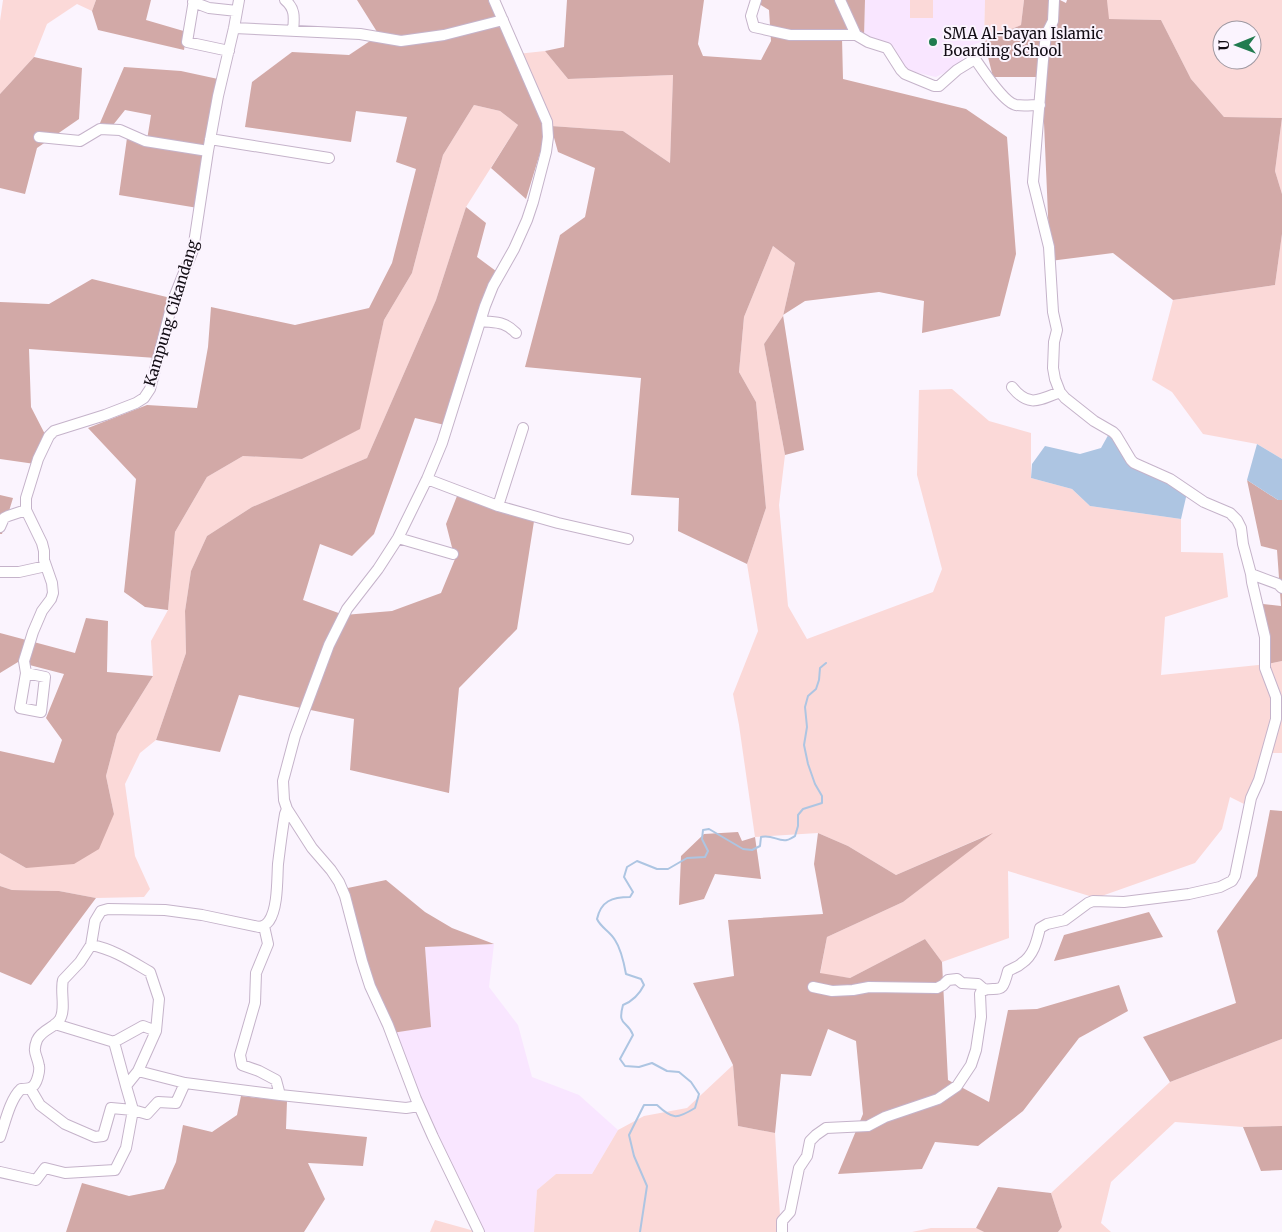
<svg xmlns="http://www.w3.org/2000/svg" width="1282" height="1232" font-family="Merriweather,serif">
  <rect width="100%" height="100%" fill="#fbf4fe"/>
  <!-- built -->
  <path fill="#f9e6ff" d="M865 0H985L984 41 964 48 962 64 936 77 905 70 894 47 864 37Z
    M494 944 489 987 518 1025 532 1077 579 1095 618 1130 592 1174H556L537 1190 534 1232H478L392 1033 430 1026 425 947Z"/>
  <!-- green -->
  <path fill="#fbd9d8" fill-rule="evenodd" d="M3 0H96L92 11 77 4 47 24 34 57 0 94V21Z
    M910 0H933V18H910Z
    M985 0H1024L1021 25 984 41Z
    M1107 0H1282V194L1275 171 1282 118 1224 117 1191 79 1161 20 1108 19ZM1222 30H1252V60H1222Z
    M545 51 568 79 673 75 670 163 623 131 551 126 517 54Z
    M474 105 500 111 518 125 466 207 436 300 367 458 252 507 207 536 191 571 185 611 186 653 156 740 140 753 125 784 135 856 150 889 144 897 96 898 59 891 12 890 0 886V853L26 868 114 814 106 776 117 734 153 676 151 641 168 610 175 532 207 477 243 456 302 459 359 429 384 320 412 273 443 155Z
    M1282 234V459L1257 444 1203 434 1172 392 1152 380 1173 300 1275 285Z
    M773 246 795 263 783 316 764 344 785 455 779 505 788 606 807 639 933 592 942 569 917 475 919 390 952 389 989 421 1031 433V478L1072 489 1090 506 1181 519V552L1223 553 1228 597 1165 617 1161 675 1268 664 1282 661V753H1267L1254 809 1230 797 1222 829 1195 863 1096 898 1008 871 1009 938 942 962 925 939 850 978 820 974 827 937 903 902 990 834 896 875 848 846 818 833 755 837 739 725 733 694 758 631 747 564 766 508 756 402 739 372 744 317Z
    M1282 1039V1126L1243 1127 1175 1122 1111 1182 1101 1223 1111 1232H1058L1062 1227 1051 1193 1170 1082Z
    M733 1065 738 1126 775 1133 781 1232H534L537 1190 556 1174H592L618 1130 644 1116 687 1108Z
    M435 1220 478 1232H430Z
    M931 1228H976L984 1232H912Z"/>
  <!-- forest -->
  <path fill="#d2a9a7" d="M96 0H151L146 20 187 32 184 50 98 30 92 11Z
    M357 0H496L551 126 623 131 670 163 673 75 568 79 545 51 564 47 567 0H704L698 44 703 56 761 60 771 41 769 10 753 0H865L864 37 842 38 843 79 966 109 1007 137 1016 254 1000 316 922 333 924 301 879 292 805 301 783 315 804 450 785 455 764 344 783 316 795 263 773 246 744 317 739 372 756 402 766 508 747 564 678 531 679 498 631 495 641 378 525 367 560 235 585 217 595 168 558 152 551 127 540 153 526 199 491 168 518 125 500 111 474 105 443 155 412 273 384 320 360 429 302 459 243 456 207 477 175 532 168 610 145 607 124 592 136 479 88 428 147 405 197 408 208 347 211 307 295 325 369 308 392 263 416 169 396 162 407 117 356 111 351 142 245 127 252 82 292 52 349 55 379 35Z
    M1024 0H1060L1066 3 1067 0H1107L1109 19 1161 20 1191 79 1224 117 1282 118 1275 171 1282 194V234L1275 285 1173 300 1113 253 1050 261 1042 77H993L984 41 1021 25Z
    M34 57 82 68 79 119 37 148 25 194 0 188V94Z
    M124 67 181 71 218 79 198 208 119 195 127 138 147 140 151 115 125 110 113 125 100 123Z
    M466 207 486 223 477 257 500 274 449 426 415 418 374 534 352 556 320 544 303 600 344 615 392 611 441 593 455 559 446 524 459 491 535 515 517 629 459 688 449 793 350 770 354 719 239 695 220 752 156 740 186 653 185 611 191 571 207 536 252 507 367 458 436 300Z
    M92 279 175 299 156 358 29 349 31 407 49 442 35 464 0 459V302L49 304Z
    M1247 480 1278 500H1282V661L1268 664 1254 603 1281 606 1277 550 1261 546Z
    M0 495 13 498 2 534H0Z
    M86 618 108 621 107 672 153 676 117 734 106 776 114 814 99 849 74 864 26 868 0 853V751L54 763 62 740 46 718 64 674 18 662 0 673V633L75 653Z
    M1270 810 1282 811V1039L1170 1082 1143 1037 1236 1003 1217 931 1257 876Z
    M738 832 742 841 755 837 761 879 715 874 704 899 679 905 681 856 704 834Z
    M818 833 848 846 896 875 993 833 903 902 827 937 820 973 850 978 925 939 942 962 948 1080 989 1102 1008 1010 1037 1009 1119 985 1128 1011 1079 1038 1023 1111 978 1146 935 1142 922 1169 838 1174 863 1114 856 1041 828 1029 811 1076 781 1074 775 1133 738 1126 733 1065 693 983 734 976 728 920 823 914 814 864Z
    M386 880 425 912 452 928 494 944 425 947 431 1027 392 1033 361 963 343 889Z
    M0 886 12 890 59 891 96 898 31 985 0 972Z
    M1149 912 1163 937 1054 961 1064 935Z
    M241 1096 287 1101 286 1129 367 1137 363 1166 308 1163 325 1199 304 1232H66L82 1183 129 1196 164 1189 176 1162 183 1125 212 1132 237 1115Z
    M1282 1126V1170L1261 1171 1243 1127Z
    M998 1187 1051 1193 1062 1227 1058 1232H984L976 1228Z"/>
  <!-- water -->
  <path fill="#adc5e2" d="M1111 430 1130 462 1187 493 1181 519 1090 506 1072 489 1031 478 1032 464 1045 446 1080 454 1101 448Z
    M1257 444 1282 459V500H1278L1247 480Z"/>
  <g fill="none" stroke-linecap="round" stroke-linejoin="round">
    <!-- stream -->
    <path stroke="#adc5e2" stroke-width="2" d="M640 1232 647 1186 634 1156 629 1135 644 1105H657C673 1120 677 1119 695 1108L699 1094 691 1082 679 1072 667 1071 652 1063 639 1067 625 1066 620 1059 633 1035C627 1019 617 1027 623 1005 633 1001 639 995 644 985L641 979 626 974C624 963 621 949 615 940 610 931 601 928 597 919 601 901 612 897 630 897L633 892 624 877 627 867 637 861 657 869H668L687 858 705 857 708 851 702 839 703 830 709 829 743 849 752 850 760 846 761 837C772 834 778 842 787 840 788 840 794 837 795 836L798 826V815L803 809 822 803V796L815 784 808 764 804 745 807 727 805 707 808 696 816 689 819 680 820 668 826 663"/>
    <!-- minor casing -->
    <g stroke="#c5b3ca" stroke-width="12">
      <path id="minor" d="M194 0 187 42 229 51
        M285 0C296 9 294 19 293 31
        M756 0 751 16 754 27 790 35H856
        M840 0 856 35 868 42 887 48 901 70 905 74 934 86H939L957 70 975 59C982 69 1004 103 1016 105 1024 106 1032 105 1040 105
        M1054 0 1053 21 1046 35 1043 60 1033 182 1049 247 1053 312 1057 330 1054 342 1053 368 1055 379 1060 392
        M193 2 209 8 237 11
        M234 28 360 34 401 41 444 35 503 20
        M39 137 80 141 100 129 120 130 145 141 208 151
        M210 139 329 158
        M481 321C497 323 504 321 516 333
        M427 479 498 506 558 523 628 539
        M498 506 523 428
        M0 527 4 518 8 516 26 510
        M398 538 453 554
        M0 572H19L46 566
        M1251 574 1278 584 1282 588
        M26 673 45 677 41 712 20 708 26 673 24 661 33 632 42 611 51 599 53 593 52 583 44 560V551L42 543 26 510V498L38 459 49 436 54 431 105 415 136 403 144 398 150 389 173 300 193 250 208 151 218 96 234 28 239 0
        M264 926 268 944 256 973 255 1003 240 1055 242 1065 259 1071 276 1080 280 1095
        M91 945C113 949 131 961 150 972L159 999 156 1031 138 1071 185 1083 280 1095 406 1108 419 1106
        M813 987 832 991 853 990 869 987 937 988 943 985 948 980 957 979 962 983 978 984 985 990
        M55 1024 114 1042 143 1026 156 1031
        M114 1042 126 1086
        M30 1088 40 1105 65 1124 95 1137 103 1136 111 1108 133 1110 147 1114 158 1102 176 1103 185 1083
        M0 1137C5 1123 10 1099 21 1089 24 1089 29 1089 32 1087 37 1084 40 1071 39 1066 37 1054 32 1053 37 1040 42 1029 55 1028 60 1019 66 1009 60 991 63 980L80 962 91 945 95 921 101 911 108 909 165 910 202 915 259 927C264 926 266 925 269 921 278 908 277 880 278 864 280 848 282 831 285 814L287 809
        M0 1172 36 1180 45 1168 65 1173 115 1170 126 1148 133 1110 126 1086 138 1071
        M479 1232 433 1137 416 1099 388 1025 370 986 362 961 345 896 339 882 331 870 312 848 287 809 284 800 283 781 295 736 329 645 347 609 378 569 398 538 427 479 442 443 485 306 493 286 514 249 527 220 533 202 546 152 548 137 547 122 494 0
        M782 1232V1221L790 1212 799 1168 807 1156 810 1141 816 1135 826 1128 868 1126 885 1117 938 1099 957 1086 971 1065 976 1050 981 1017 980 994 982 990C1002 987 1002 994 1008 971 1013 968 1018 967 1022 963 1034 955 1037 940 1040 928L1047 924 1065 920 1088 903 1093 901 1124 902 1189 894 1220 887 1232 881 1235 876 1251 798 1259 780 1276 719V697L1265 668V637L1252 582 1251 574 1243 544 1241 528 1237 520 1230 513 1204 502 1170 479 1134 463 1131 460 1116 435 1113 432 1094 421 1065 398 1060 392C1039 400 1029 408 1012 387"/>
    </g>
    <!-- minor -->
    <use href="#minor" stroke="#fff" stroke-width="10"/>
  </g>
  <!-- markers -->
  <circle fill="#217b4f" stroke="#fbf4fe" stroke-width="2" cx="933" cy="42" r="5"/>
  <g text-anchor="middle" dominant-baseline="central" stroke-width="4" stroke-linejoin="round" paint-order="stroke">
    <!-- poi labels -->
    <g font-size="15" fill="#130d15" stroke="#fbf4fe" text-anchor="start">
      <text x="943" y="33">SMA Al-bayan Islamic<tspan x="943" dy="17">Boarding School</tspan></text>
    </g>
    <!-- street labels -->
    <g font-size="15" fill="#130d15" stroke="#fbf4fe">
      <text transform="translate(171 313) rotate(-73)">Kampung Cikandang</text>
    </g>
  </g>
  <!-- north arrow -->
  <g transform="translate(1237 45) rotate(269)"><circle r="24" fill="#fbf4fe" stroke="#9e98a1"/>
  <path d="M0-4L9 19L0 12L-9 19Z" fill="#217b4f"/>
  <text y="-8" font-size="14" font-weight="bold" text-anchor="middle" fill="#130d15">U</text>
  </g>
</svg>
